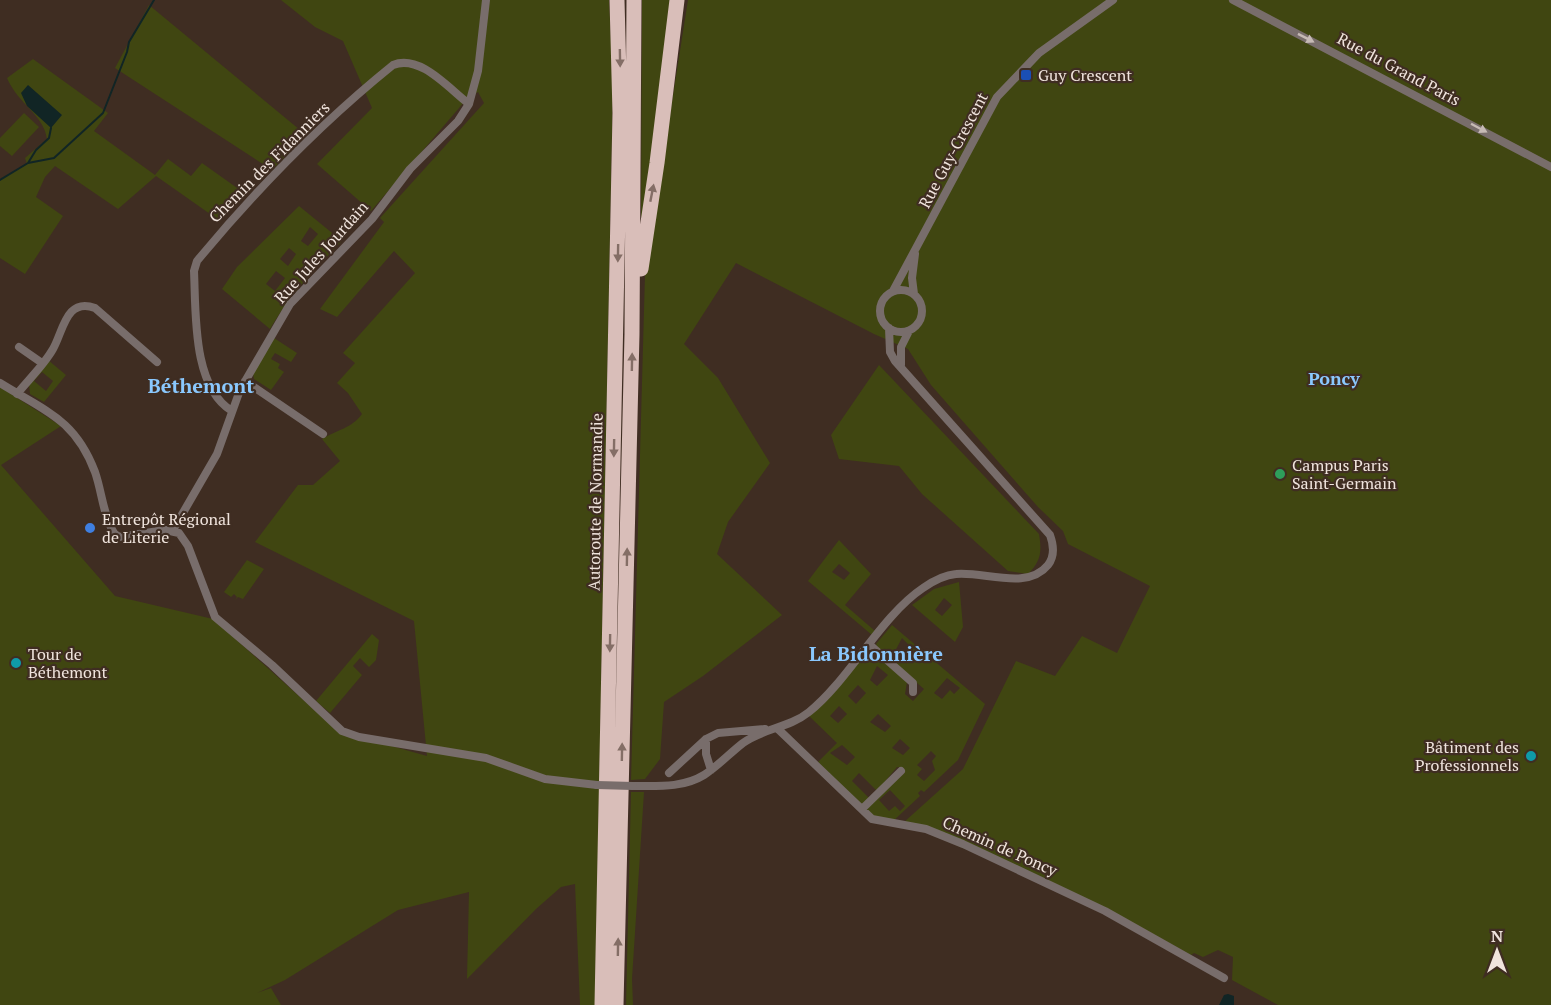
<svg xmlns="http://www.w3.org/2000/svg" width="1551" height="1005" font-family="'PT Serif',serif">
  <rect width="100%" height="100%" fill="#3f2d22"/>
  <!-- green -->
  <path fill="#404611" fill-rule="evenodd" d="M281 0H609L613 81 595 1005H580L575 884 561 887 536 909 467 979 469 892 398 910 285 980 257 993 271 988 281 1005H0V387L61 426 1 465 115 596 213 619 338 731 427 756 414 621 255 542 298 485H313L340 461 322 439C337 430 352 428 362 414L348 393 337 383 355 363 343 353 415 273 394 251 337 317 320 309 384 222 380 218 484 103 478 92 465 101 371 211 317 164 372 108 343 41 315 27Z
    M642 0H672L646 202 641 219Z
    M688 0H1551V1005H1278L1232 980 1233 957 1218 950 1203 957 1194 953 1191 955 1099 905 903 823 963 769 1016 661 1055 676 1082 636 1117 653 1150 586 1068 544 1063 531 1038 507 931 385 908 349 874 334 736 263 684 344 718 378 770 463 728 522 717 554 782 615 703 676 664 702 660 759 645 779 631 780 645 274Z
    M149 5 300 130 294 148 272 170 115 68Z
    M33 59 108 113 94 131 155 175 168 159 191 176 202 163 247 195 220 221 156 176 118 209 55 166 45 177 36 197 63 216 25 274 0 258V179L27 164 25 158 47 139C44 115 18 104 7 78Z
    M24 113 39 127 12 156 0 146V138Z
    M299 206 342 241C312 272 292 292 270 329L222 289 237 267ZM310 227 318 234 308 246 301 241ZM289 248 296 254 288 266 280 259ZM276 271 285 278 275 291 266 284Z
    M274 338 297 353 291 362 275 353 271 359 280 364 278 368 284 372 271 390 254 379 253 373Z
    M48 360 66 375 44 402 30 394 29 384ZM42 372 53 381 46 391 34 381Z
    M879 365 1039 534C1042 552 1041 561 1028 574L1008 571 922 494 899 466 839 459 831 435Z
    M839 540 871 574 845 605 875 631 872 635 808 581ZM839 564 850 573 844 580 832 572Z
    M247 560 264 569 243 599 238 597 235 600 237 597 234 594 231 597 224 592Z
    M959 582 963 627 955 642 912 605 934 589ZM944 598 952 605 942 616 935 610Z
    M892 625 985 704 958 760 924 792 921 790 918 793 920 796 892 822 872 816 865 809 901 774H904V768L897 767 877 791 859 773 852 781 869 798 862 805 818 762 837 743 809 716 870 650 907 682 905 694 913 701 924 689 880 651 876 644ZM902 638 912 648 900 661 893 655ZM877 666 888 675 877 686 870 680ZM947 678 960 688 954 694 950 690 942 699 934 693ZM858 685 866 693 856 704 848 696ZM839 706 847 714 838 723 830 716ZM878 714 891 726 885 732 870 722ZM900 739 910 748 903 755 892 748ZM842 745 855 757 847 765 830 753ZM931 751 936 756 932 761 935 770 924 781 917 775 922 769 917 765ZM890 790 905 806 900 811 895 806 889 811 879 800Z
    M372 634 379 640 376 660 369 667 360 658 353 666 362 675 330 713 316 701Z
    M631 792H644L632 979 633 1005H626Z"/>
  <!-- water -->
  <path fill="#112525" d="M28 85 62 115 51 128 27 106 21 93Z
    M1228 994 1234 996V1005H1219L1224 995Z"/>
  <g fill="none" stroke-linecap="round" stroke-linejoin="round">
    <!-- stream -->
    <path stroke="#112525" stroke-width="2" d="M28 163 36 150 49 138 51 128
      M0 180 28 163 54 158 103 113 127 52 129 42 154 0"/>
    <!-- street -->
    <path stroke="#786d6b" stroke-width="8" d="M1233 0 1551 167
      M880 311a21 21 0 1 1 42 0a21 21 0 1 1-42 0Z
      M893 291 997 97 1039 53 1113 0
      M914 294 912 278 915 254
      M19 347 42 363
      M901 365V347L909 331
      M245 381 323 434
      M0 383C45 411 75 419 95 472 102 492 103 515 114 533L119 537 165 530 179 533 188 546 215 617 272 665 342 731 359 737 486 758 545 779 597 785
      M17 394C29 379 44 365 53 349 63 332 66 297 95 308L157 362
      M232 411C192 387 196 312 194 271L197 261C256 190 321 123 393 65 420 54 448 88 469 104
      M173 530 217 454 240 390 290 304 372 219 410 169 458 121 469 104 478 71 486 0
      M870 645 913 683V692
      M778 729 872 819 926 829 963 844 1105 911 1224 978
      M706 739V754L711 770
      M669 773 706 739 718 733 765 729
      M633 786C658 786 683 788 704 775 718 766 730 753 743 743 764 728 789 728 809 712 849 680 881 616 923 588 933 581 944 575 956 574 984 571 1027 591 1048 565 1055 556 1054 546 1050 535L895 361 890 352 889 328
      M862 809 901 771"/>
    <!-- highway -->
    <path stroke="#d9beb9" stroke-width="15" d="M641 269 657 163 677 0
      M602 1005 620 113 617 0
      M616 1005 632 334 634 0"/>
    <!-- street-bridge -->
    <path stroke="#786d6b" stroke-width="8" d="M597 785 633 786"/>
  </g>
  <!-- one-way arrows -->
  <defs><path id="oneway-solid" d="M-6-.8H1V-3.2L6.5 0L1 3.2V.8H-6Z" transform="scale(1.5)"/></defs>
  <g fill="#c6bab5">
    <use href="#oneway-solid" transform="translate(1306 38) rotate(27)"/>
    <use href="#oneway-solid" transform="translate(1479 128) rotate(28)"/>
  </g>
  <g fill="#846e66">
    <use href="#oneway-solid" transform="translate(620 58) rotate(89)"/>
    <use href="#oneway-solid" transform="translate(652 193) rotate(-79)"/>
    <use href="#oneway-solid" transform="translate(618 253) rotate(91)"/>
    <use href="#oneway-solid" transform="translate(632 362) rotate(-89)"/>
    <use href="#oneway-solid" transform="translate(614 448) rotate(91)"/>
    <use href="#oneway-solid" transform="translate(627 557) rotate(-89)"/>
    <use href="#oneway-solid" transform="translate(610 643) rotate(91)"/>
    <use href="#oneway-solid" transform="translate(622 752) rotate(-89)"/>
    <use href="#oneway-solid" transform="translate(618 947) rotate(-89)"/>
  </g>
  <!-- markers -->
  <rect fill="#1a4fb4" stroke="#3f2d22" stroke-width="2" x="1020" y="69" width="12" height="12" rx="3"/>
  <circle fill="#2e9e5b" stroke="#3f2d22" stroke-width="2" cx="1280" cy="474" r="6"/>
  <circle fill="#3f7fe0" stroke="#3f2d22" stroke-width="2" cx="90" cy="528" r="6"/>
  <g fill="#0f9aa8" stroke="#3f2d22" stroke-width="2">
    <circle cx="16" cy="663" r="6"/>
    <circle cx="1531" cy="756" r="6"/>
  </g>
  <g text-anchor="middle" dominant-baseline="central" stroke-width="4.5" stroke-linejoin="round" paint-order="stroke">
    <!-- street labels -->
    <g font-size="16" fill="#f0e4dd" stroke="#3f2d22">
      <text transform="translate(1399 69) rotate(28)">Rue du Grand Paris</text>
      <text transform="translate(953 150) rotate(-62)">Rue Guy-Crescent</text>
      <text transform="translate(269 162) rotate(-45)">Chemin des Fidanniers</text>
      <text transform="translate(321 252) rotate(-48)">Rue Jules Jourdain</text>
      <text transform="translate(595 502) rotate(-89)">Autoroute de Normandie</text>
      <text transform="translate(1000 846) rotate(24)">Chemin de Poncy</text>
    </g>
    <!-- poi labels -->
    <g font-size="16" fill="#f0e4dd" stroke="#3f2d22" text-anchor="start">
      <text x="1038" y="75">Guy Crescent</text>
      <text x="1292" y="465">Campus Paris<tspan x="1292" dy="18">Saint-Germain</tspan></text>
      <text x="102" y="519">Entrepôt Régional<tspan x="102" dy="18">de Literie</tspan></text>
      <text x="28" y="654">Tour de<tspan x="28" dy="18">Béthemont</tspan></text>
      <text x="1519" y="747" text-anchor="end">Bâtiment des<tspan x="1519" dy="18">Professionnels</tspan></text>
    </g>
    <!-- neighbourhood labels -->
    <g font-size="18" font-weight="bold" fill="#8ac8fe" stroke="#3f2d22">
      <text x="1334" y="378">Poncy</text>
    </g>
    <!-- quarter labels -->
    <g font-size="20" font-weight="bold" fill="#8ac8fe" stroke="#3f2d22">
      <text x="201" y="385">Béthemont</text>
      <text x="876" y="653">La Bidonnière</text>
    </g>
  </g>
  <!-- north arrow -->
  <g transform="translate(1497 951)" stroke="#3f2d22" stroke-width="4.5" paint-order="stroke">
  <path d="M0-4.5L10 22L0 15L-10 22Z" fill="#f0e4dd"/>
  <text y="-9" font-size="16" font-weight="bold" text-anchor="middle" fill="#f0e4dd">N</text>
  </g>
</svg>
